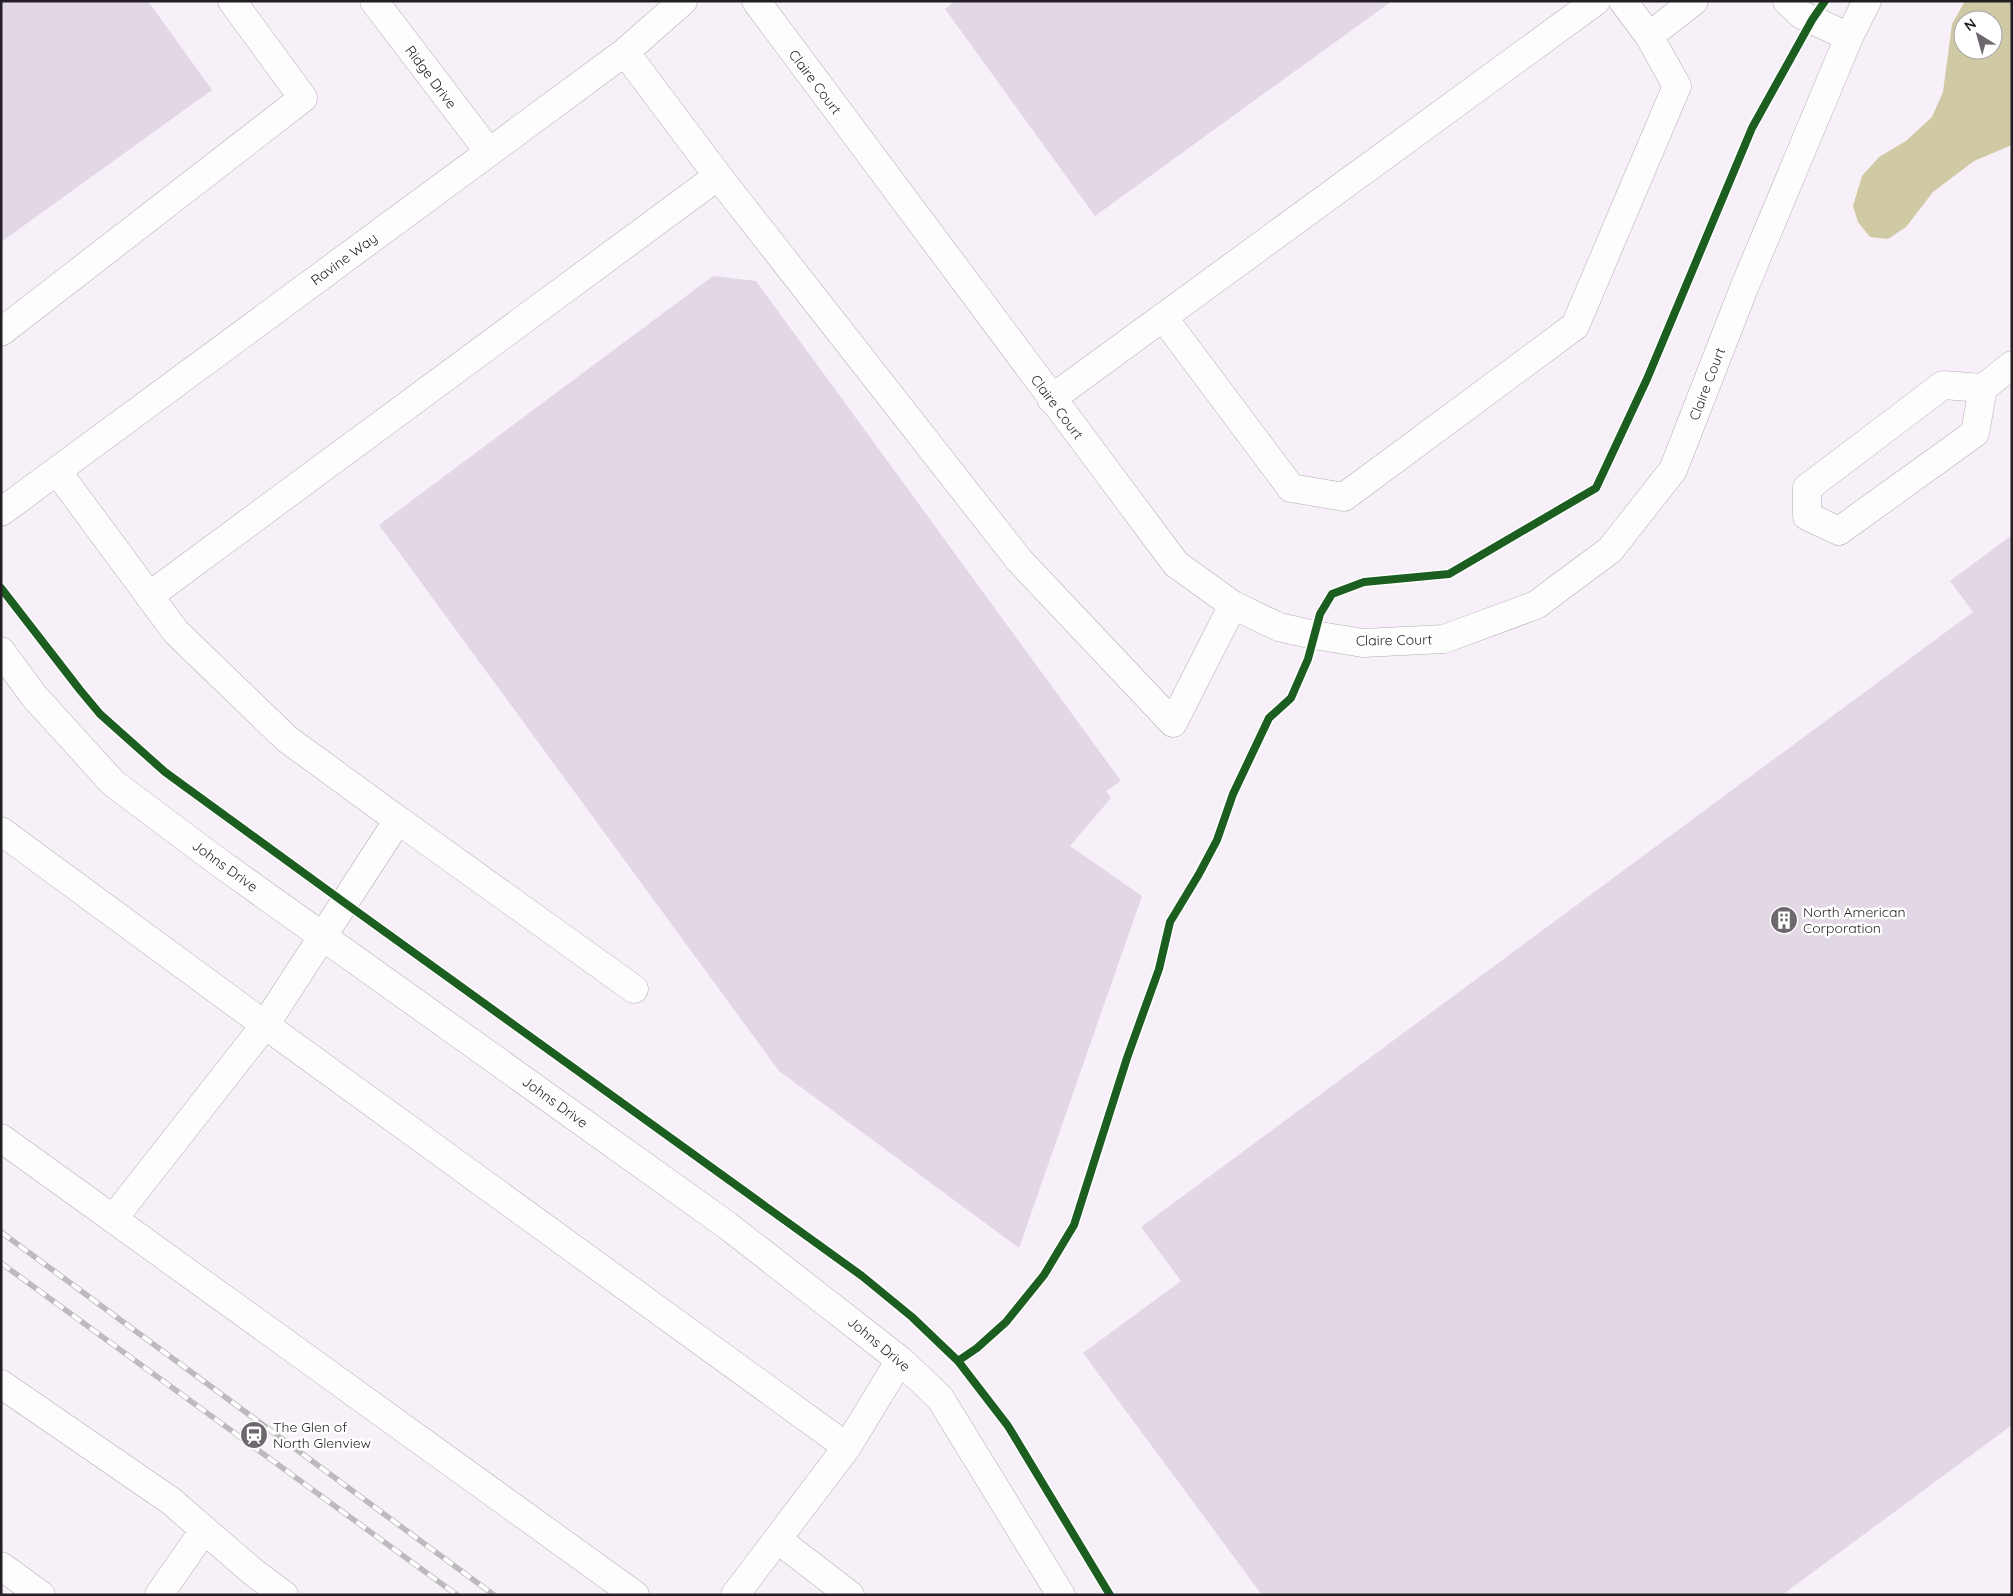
<svg xmlns="http://www.w3.org/2000/svg" width="2013" height="1596" font-family="Quicksand,sans-serif">
  <rect width="100%" height="100%" fill="#f7f0f8"/>
  <!-- water -->
  <path fill="#cfcaa4" fill-rule="evenodd" d="M1965 1H2012V145L1974 161 1933 192 1906 227 1888 239 1870 237 1858 222 1853 206 1862 176 1879 157 1906 141 1932 117 1943 92 1952 24ZM1963 20H1993V50H1963Z"/>
  <!-- building -->
  <path fill="#e2d7e4" d="M1 1H148L212 90 1 242Z
    M955 1H1392L1095 216 945 9Z
    M713 276 756 281 1121 781 1106 791 1111 798 1070 846 1142 896 1019 1248 779 1071 379 525Z
    M2012 535V1425L1782 1595H1262L1083 1353 1181 1281 1141 1227 1973 612 1950 581Z"/>
  <g fill="none" stroke-linecap="round" stroke-linejoin="round">
    <!-- minor casing -->
    <g stroke="#b2adb3" stroke-width="29">
      <path id="minor" d="M374 1 489 152
        M756 1 1176 564 1233 605 1279 627 1314 635 1363 643 1444 639 1536 605 1610 550 1673 470 1744 288 1849 37 1867 1
        M1623 1 1649 36 1694 1
        M1787 1 1802 15 1849 37
        M625 52 718 176 1019 560 1173 723 1233 605
        M1163 317 1291 488 1344 497 1575 326 1677 86 1649 36
        M1 332 303 98 232 1
        M1983 388 1975 433 1839 531 1807 516V488L1943 385 1983 388 2012 365
        M1051 399 1596 1
        M57 471 176 632 287 739 398 820
        M1 512 625 52 683 1
        M149 596 718 176
        M1 651 34 696 113 783 217 861 728 1226 900 1360 940 1398 1061 1595
        M1 831 265 1025 398 820 634 989
        M1 1138 635 1595
        M113 1219 265 1025 847 1447
        M1 1384 171 1501 253 1572 284 1595
        M777 1539 850 1595
        M1 1566 41 1595
        M159 1595 204 1530
        M735 1595 847 1447 900 1360"/>
    </g>
    <!-- minor -->
    <use href="#minor" stroke="#fefdfe" stroke-width="28"/>
    <!-- rail casing -->
    <g stroke="#bcbabc" stroke-width="5.5">
      <path id="rail" d="M1 1232 494 1595
        M1 1263 457 1595"/>
    </g>
    <!-- rail -->
    <use href="#rail" stroke="#fff" stroke-width="4" stroke-dasharray="11" stroke-linecap="butt"/>
    <!-- cycleway casing -->
    <g stroke="#fff" stroke-width="11">
      <path id="cycleway" d="M1 588 80 690 100 714 165 772 345 903 862 1276 912 1317 958 1361 1008 1426 1110 1595
        M958 1361 977 1348 1006 1322 1044 1275 1074 1225 1127 1058 1159 969 1170 922 1199 874 1217 840 1233 794 1269 718 1291 698 1308 659 1320 614 1332 594 1364 582 1449 574 1596 488 1647 379 1752 128 1812 20 1825 1"/>
    </g>
    <!-- cycleway -->
    <use href="#cycleway" stroke="#1b5e20" stroke-width="8"/>
  </g>
  <!-- icons -->
  <defs>
    <g id="building-disc" transform="scale(1.4375)"><circle r="9.5" fill="#6d686e" stroke="#fff"/><path d="M-4-6H4V6H1V3H-1V6H-4ZM-2.5-4.3h1.7v1.8h-1.7ZM.8-4.3h1.7v1.8H.8ZM-2.5-1h1.7V.8h-1.7ZM.8-1h1.7V.8H.8Z" fill="#fff"/></g>
    <g id="station-disc" transform="scale(1.4375)"><circle r="9.5" fill="#6d686e" stroke="#fff"/><path d="M-3-6H3Q5-6 5-4V2Q5 4 3 4L4.5 6H3L1.5 4h-3L-3 6H-4.5L-3 4Q-5 4-5 2V-4Q-5-6-3-6ZM-3.5-4v3h7v-3ZM-3.5 1v1.5H-2V1ZM2 1v1.5H3.5V1Z" fill="#fff"/></g>
  </defs>
  <g fill-rule="evenodd">
    <use href="#building-disc" x="1784" y="920"/>
    <use href="#station-disc" x="254" y="1435"/>
  </g>
  <g text-anchor="middle" dominant-baseline="central" stroke-width="5" stroke-linejoin="round" paint-order="stroke">
    <!-- street labels -->
    <g font-size="14" fill="#231e24" stroke="#fff">
      <text transform="translate(431 77) rotate(53)">Ridge Drive</text>
      <text transform="translate(815 82) rotate(53)">Claire Court</text>
      <text transform="translate(344 259) rotate(-36)">Ravine Way</text>
      <text transform="translate(1707 384) rotate(-69)">Claire Court</text>
      <text transform="translate(1057 407) rotate(53)">Claire Court</text>
      <text transform="translate(1394 640) rotate(-1)">Claire Court</text>
      <text transform="translate(225 866) rotate(36)">Johns Drive</text>
      <text transform="translate(555 1102) rotate(36)">Johns Drive</text>
      <text transform="translate(879 1344) rotate(40)">Johns Drive</text>
    </g>
    <!-- poi labels -->
    <g font-size="14" fill="#231e24" stroke="#fff" text-anchor="start">
      <text x="1803" y="912">North American<tspan x="1803" dy="16">Corporation</tspan></text>
      <text x="273" y="1427">The Glen of<tspan x="273" dy="16">North Glenview</tspan></text>
    </g>
  </g>
  <!-- border -->
  <rect width="2013" height="1596" fill="none" stroke="#231e24" stroke-width="5"/>
  <!-- north arrow -->
  <g transform="translate(1978 35) rotate(323)"><circle r="24" fill="#ffffff" stroke="#a7a5a7"/>
  <path d="M0-4L9 19L0 12L-9 19Z" fill="#6d686e"/>
  <text y="-8" font-size="14" font-weight="bold" text-anchor="middle" fill="#231e24">N</text>
  </g>
</svg>
